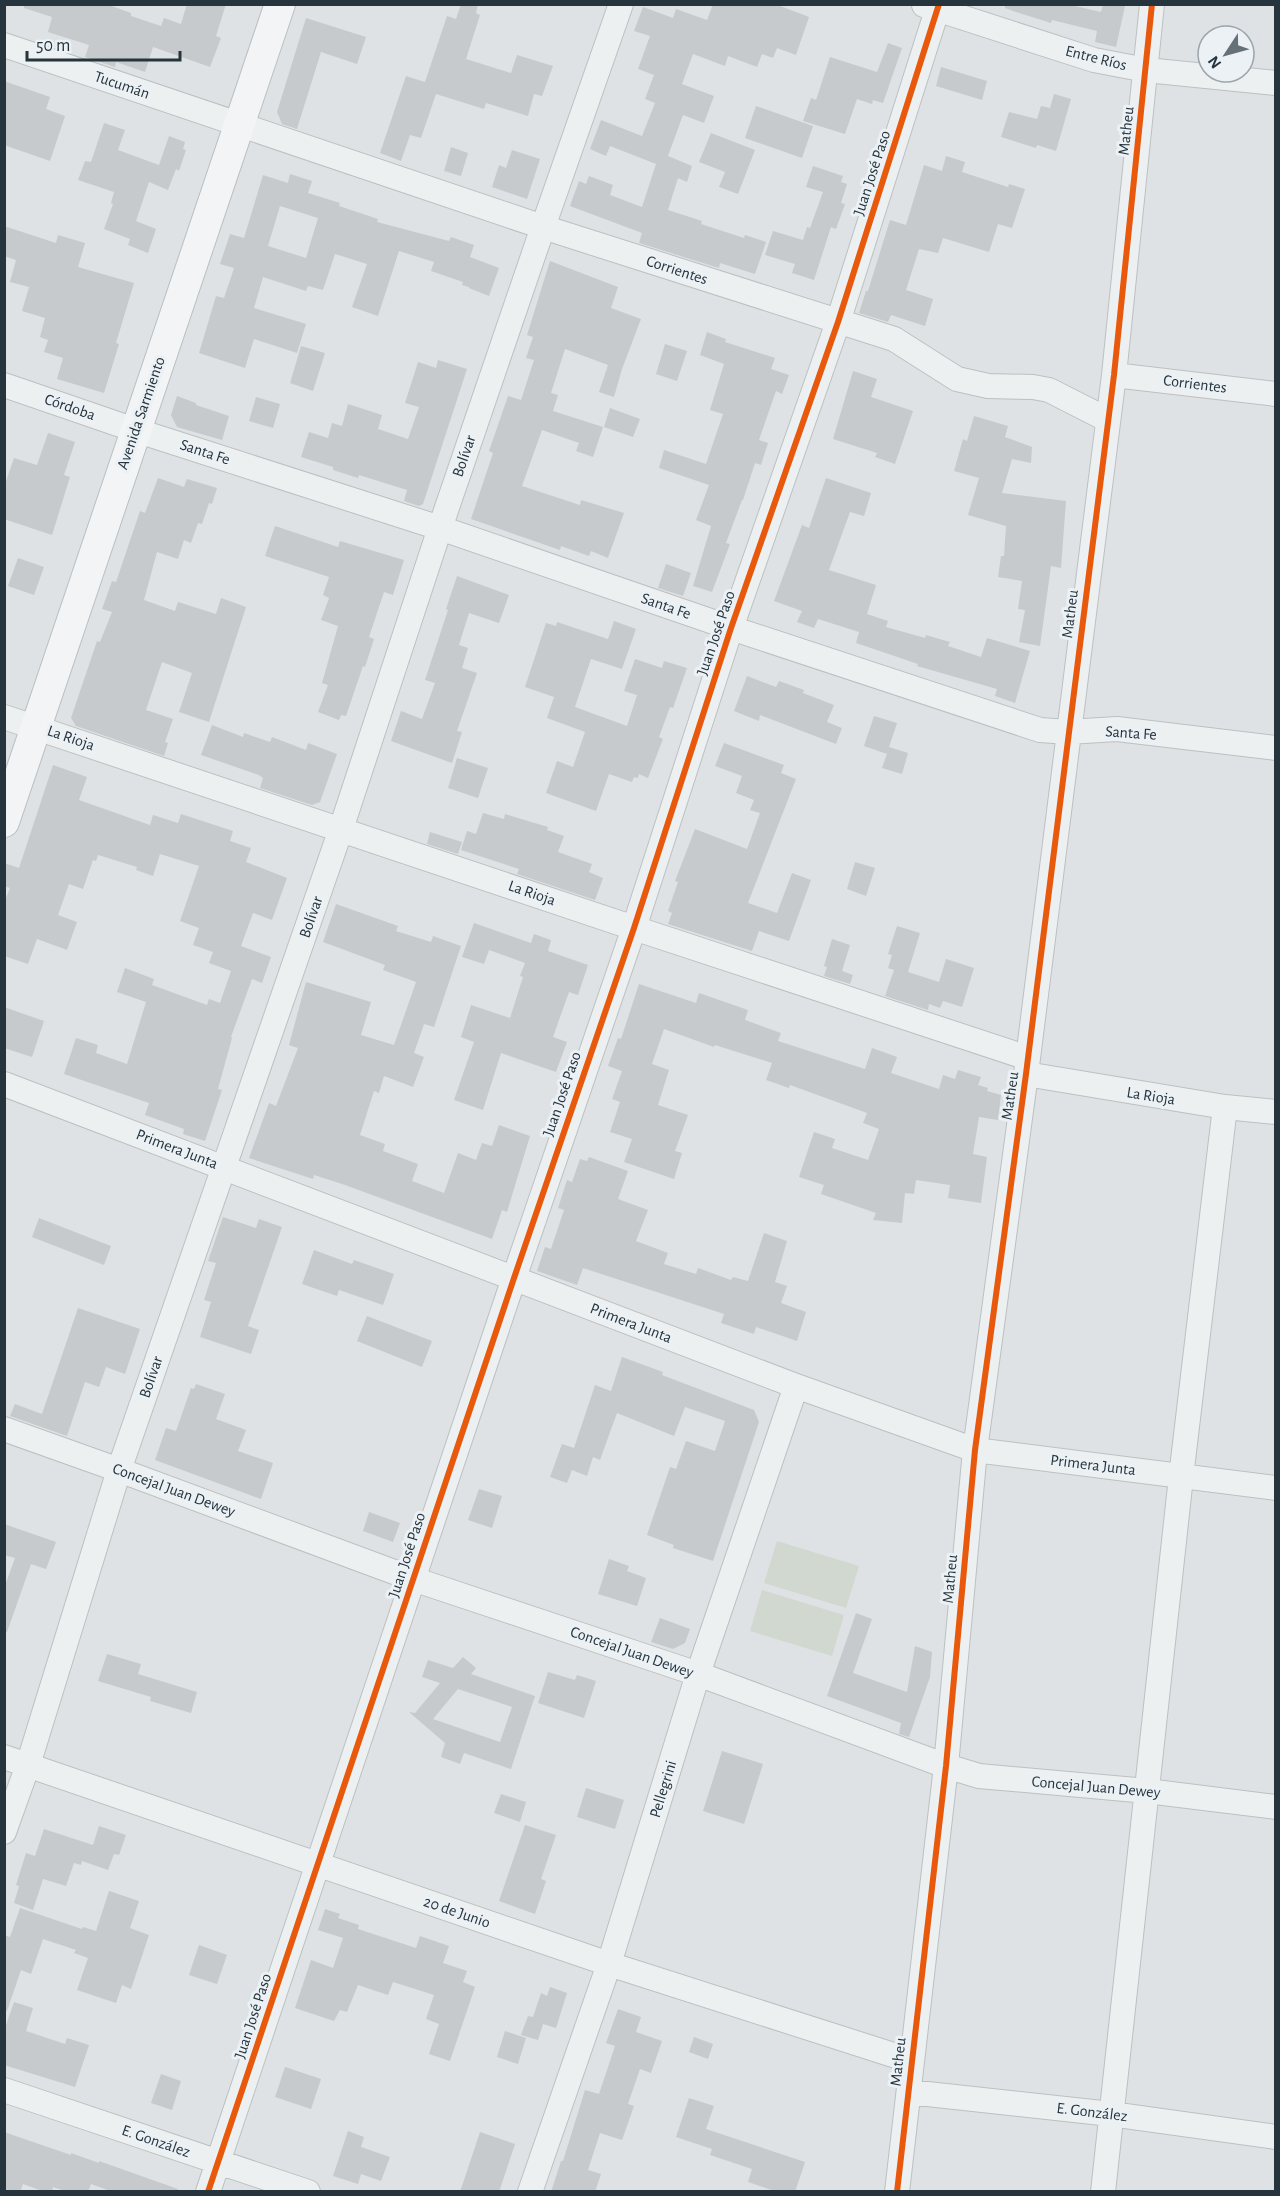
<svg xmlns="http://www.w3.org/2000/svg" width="1280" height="2196" font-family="'Alegreya Sans',sans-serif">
  <rect width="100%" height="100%" fill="#dee2e4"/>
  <!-- green -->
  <path fill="#d1d8cf" d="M777 1541 859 1566 846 1608 764 1583Z
    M762 1590 844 1615 832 1656 750 1631Z"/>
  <!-- building -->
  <path fill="#c6cacc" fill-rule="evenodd" d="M24 4H106L131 13V16L161 26 164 18 181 24 187 4H226L216 36 221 38 210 67 153 47 145 72 116 62 115 67 85 57 89 45 48 32 52 17 24 8Z
    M461 4H478L476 13 480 15 466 59 511 73 517 55 553 66 542 96 534 94 528 116 486 103 484 109 436 94 421 138 410 135 401 161 380 153 406 76 425 82 447 16 456 19Z
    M713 4H775L809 17 796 55 777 48 773 58 762 54 757 67 728 56 725 66 693 54 682 84 714 96 704 123 683 115 668 156 692 166 687 182 678 178 668 210 702 221 701 224 744 238 745 235 766 242 755 274 720 263 719 268 639 243 642 233 570 206 579 181 586 184 589 176 613 185 610 195 642 207 656 164 610 146 606 156 590 149 601 120 642 136 655 103 645 99 654 75 638 69 650 36 634 31 643 7 673 18 676 9 707 20Z
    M1005 4H1066L1101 12 1103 4 1125 6 1116 47 1095 42 1097 31 1052 20 1051 23 1013 11 1005 8Z
    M306 18 366 37 357 64 321 52 297 129 282 124 277 112Z
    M888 43 902 48 883 103 873 100 872 104 857 99 845 134 803 121 811 98 816 100 830 57 877 72Z
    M941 67 987 81 982 100 936 86Z
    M4 81 50 97 46 109 65 116 50 161 4 145Z
    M1054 94 1071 99 1056 151 1037 145 1036 148 1001 137 1009 112 1037 119 1041 106 1050 108Z
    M756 106 813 126 802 158 745 138Z
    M104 123 125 130 118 150 159 165 169 136 185 142 183 149 186 150 179 171 176 169 168 190 149 182 136 221 156 229 148 253 128 245 130 239 104 229 113 204 111 203 114 192 78 180 85 161 91 162Z
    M711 133 755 150 738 194 719 187 725 172 699 162Z
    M451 147 468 153 461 176 444 171Z
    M512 150 540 159 527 199 492 187 499 165 506 168Z
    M946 156 965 162 962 172 1008 187 1009 184 1025 189 1012 228 998 224 989 252 943 238 938 253 919 249 906 290 933 299 925 326 891 315 888 322 859 313 866 291H868L890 220 906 225 924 165 942 171Z
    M813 166 843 176 841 182 847 184 841 203 845 204 836 229 831 227 814 280 792 273 795 264 765 255 773 231 803 240 807 227 810 228 823 192 806 187Z
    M290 174 312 181 308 193 340 203 339 206 378 219 377 222 449 241 451 237 474 245 470 257 499 268 489 296 469 288V287L462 285 463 282 431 271 434 262 399 251 378 316 352 307 367 264 335 254 323 290 308 286 306 291 263 277 254 308 306 324 297 353 254 339 245 368 199 353 216 296 224 298 234 268 220 264 230 234 244 238 263 175 288 183ZM280 206 318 218 306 258 268 246Z
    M4 226 56 243 58 235 85 243 78 267 134 283 116 343 119 344 104 393 57 379 63 358 44 352 48 340 40 337 45 318 22 311 29 287 10 282 16 260 4 256Z
    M550 261 618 287 611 308 641 319 622 369 614 397 599 392 608 365 565 349 551 393 558 395 553 411 603 427 593 457 576 451 579 443 542 430 522 486 580 505 581 500 624 513 608 558 591 551 589 556 561 546 560 550 471 519 493 453 489 451 508 396 521 400 534 360 526 358 533 337 527 335Z
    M707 332 726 339 725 342 775 358 771 369 789 375 782 394 776 391 759 440 768 443 761 465 755 463 743 500H742L726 543 730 544 712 592 693 586 711 526 696 520 709 485 659 468 664 450 706 464 723 414 710 410 724 364 700 355Z
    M665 344 687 351 677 381 656 374Z
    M301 346 325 353 313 391 290 383Z
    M438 360 467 369 423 504 419 506 404 501 407 490 359 475 358 478 333 470V467L301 457 309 432 328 438 332 423 342 426 348 404 382 415 378 429 408 439 419 407 405 403 418 362 436 368Z
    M853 371 877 379 871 397 913 411 895 464 875 457 877 453 833 439Z
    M177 396 196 403V405L229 416 222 440 177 427 171 415Z
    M256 397 280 404 273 428 249 421Z
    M610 408 640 419 633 437 604 427Z
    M974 416 1008 426 1005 437 1032 447 1031 463 1012 459 1002 493 1066 501 1061 568 1051 566 1040 646 1019 642 1025 610 1018 609 1022 581 998 577 1001 556H1004L1006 526 968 515 979 478 954 471 963 439 967 441Z
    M48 433 75 442 64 475 70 477 52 535 4 519V487L14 458 37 465Z
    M158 478 184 487 187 479 217 488 212 504 209 503 202 524 198 523 191 543 184 540 178 559 157 552 144 600 175 611 178 602 216 614 221 598 246 607 209 722 179 712 192 673 162 662 146 710 173 719 165 742 168 743 164 756 76 726 71 718 97 641 100 642 112 612 102 609 112 581 116 582 140 511 145 513Z
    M826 478 871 493 864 516 850 512 829 570 876 585 867 614 888 621 886 627 925 638 926 635 950 642 948 646 981 657 987 638 1030 651 1015 703 995 696 997 689 917 666 918 664 856 643 859 632 818 619 814 628 797 622 802 611 774 601 802 525 809 528Z
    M275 526 338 547 340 541 404 560 393 595 384 592 369 637 374 639 365 667 363 666 346 716 341 715 339 720 318 712 328 685 322 683 338 626 321 620 329 598 323 595 329 577 265 556Z
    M18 558 44 567 34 595 8 586Z
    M666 564 691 573 683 596 658 588Z
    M457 576 509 595 499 623 469 613 459 645 468 648 462 668 477 673 457 731 462 732 452 763 391 741 401 711 422 719 435 683 425 680 448 610 446 609Z
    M614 621 636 629 622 669 591 659 575 707 627 726 637 695 624 691 635 659 662 668 664 661 687 668 673 708 670 707 659 737 663 739 648 778 639 774 638 778 634 777 632 782 609 774 596 811 546 793 557 761 573 767 585 732 547 718 554 697 525 687 546 623 556 626 557 622 608 639Z
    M747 676 776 687 779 681 804 690 803 693 834 705 827 722 842 728 836 744 760 715 759 721 734 711Z
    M874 716 897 723 889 747 908 753 902 774 882 768 889 748 887 754 864 746Z
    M212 725 243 737 244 733 270 742 272 737 306 750 308 743 337 754 320 802 312 805 260 788 263 778 259 775 201 755Z
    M724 743 784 765 781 773 796 779 748 903 777 913 792 873 811 880 789 941 759 931 752 951 668 924 672 913 668 911 678 882 675 881 695 829 747 849 760 813 750 810 754 800 736 793 742 776 715 766Z
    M457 758 488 768 478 798 448 788Z
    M53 765 87 777 79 800 150 825 153 815 178 823 181 814 233 831 230 841 251 848 246 862 287 878 272 920 253 913 241 946 271 957 262 983 252 979 231 1037 232 1038 218 1089 222 1090 205 1141 183 1134 184 1129 145 1115 149 1103 64 1074 76 1038 98 1045 96 1053 127 1064 146 1002 117 992 125 968 154 979 152 985 207 1005 209 999 220 1003 231 971 209 963 213 952 193 945 199 928 180 921 199 866 160 854 153 876 136 870 137 867 98 855 96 861 93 860 83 889 69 884 58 915 77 922 67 950 37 939 28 964 4 956V903L10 888 4 886V863L19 868Z
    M483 813 504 819 505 814 548 827 547 830 564 836 558 852 592 864 589 872 603 878 595 900 517 874 519 869 461 850 467 831 476 834Z
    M430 832 462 842 458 854 427 844Z
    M855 862 875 868 866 896 847 889Z
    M336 904 398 926 396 931 431 942 433 936 461 946 434 1027 424 1024 414 1053 424 1057 413 1087 384 1076 379 1093 374 1091 360 1135 385 1144 383 1151 418 1164 412 1181 444 1193 458 1153 476 1160 482 1143 492 1146 499 1125 530 1136 507 1212 502 1210 492 1239 345 1185 314 1175 313 1179 249 1158 269 1103 276 1106 298 1048 289 1045 306 982 371 1002 361 1035 394 1045 416 982 383 970 385 965 323 942Z
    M474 923 531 943 534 934 551 940 548 951 588 965 578 995 569 992 553 1037 567 1042 556 1072 501 1053 483 1110 454 1100 474 1042 461 1037 471 1005 510 1018 523 977 520 976 525 963 489 950 484 964 462 957Z
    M897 926 920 933 908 972 939 982 946 959 974 968 962 1007 943 1001 940 1008 929 1004 928 1010 885 996 894 970 888 968 892 955 888 954Z
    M832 939 850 945 842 971 853 975 850 984 824 976 827 967 824 966Z
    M639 984 696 1003 699 993 748 1010 745 1020 781 1033 778 1041 865 1069 872 1048 897 1057 891 1073 939 1089 943 1075 955 1079 958 1070 981 1077 978 1085 988 1088 987 1091 1001 1095 998 1120 979 1117 973 1154 987 1157 981 1203 948 1198 950 1185 916 1180 914 1194 905 1193 902 1223 873 1220 876 1213 821 1194 824 1185 799 1177 814 1132 835 1139 832 1148 868 1160 879 1129 863 1123 867 1113 790 1085 789 1088 766 1080 772 1063 715 1045 714 1047 664 1029 652 1064 669 1070 658 1105 688 1115 675 1151 682 1153 674 1179 624 1162 632 1139 610 1132 620 1102 612 1099 622 1071 608 1066 618 1038 621 1039Z
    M4 1007 44 1021 32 1057 4 1048Z
    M589 1157 628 1171 618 1199 648 1210 636 1241 668 1253 664 1264 696 1274 698 1268 731 1280 733 1277 748 1281 764 1233 787 1241 775 1282 787 1286 781 1303 806 1312 797 1341 756 1327 754 1334 721 1323 724 1314 583 1268 577 1285 537 1271 545 1247 551 1249 564 1210 558 1208 567 1180 572 1182 580 1159 587 1161Z
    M223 1217 256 1228 259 1219 282 1227 248 1326 259 1330 251 1354 200 1337 211 1302 204 1300 216 1263 208 1261Z
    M39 1218 111 1246 104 1265 32 1237Z
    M314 1250 352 1264 354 1260 394 1274 383 1305 339 1290 337 1296 302 1284Z
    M78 1308 140 1329 125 1374 106 1367 99 1387 85 1382 67 1436 10 1416 15 1404 42 1414Z
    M367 1316 432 1341 422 1367 357 1341Z
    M622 1357 663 1372 662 1375 754 1410 759 1422 713 1561 673 1548 674 1545 647 1535 670 1467 676 1469 686 1441 715 1451 725 1421 685 1407 674 1436 617 1413 600 1460 593 1457 587 1476 572 1470 567 1483 550 1477 562 1444 574 1448 595 1385 611 1391Z
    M196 1384 225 1394 216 1419 246 1430 238 1451 273 1463 261 1499 155 1460 166 1428 176 1431 191 1388 194 1389Z
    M479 1489 502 1496 492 1528 468 1520Z
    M369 1512 400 1523 393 1542 363 1531Z
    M4 1524 56 1542 46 1569 31 1564 7 1632H4V1588L15 1558 4 1555Z
    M609 1559 629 1566 627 1571 646 1578 637 1606 598 1594Z
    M856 1613 872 1619 853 1673 907 1692 915 1646 932 1652 930 1677 909 1737 899 1734 901 1723 827 1696Z
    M660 1618 690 1629 685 1643 673 1649 651 1642Z
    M107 1654 141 1664 138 1674 197 1692 191 1713 150 1701 151 1697 98 1681Z
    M463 1657 476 1668 471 1674 535 1696 511 1769 464 1753 460 1764 441 1757 445 1743 409 1712 415 1713 440 1683 422 1677 428 1660 453 1668ZM458 1689 512 1707 500 1742 433 1719Z
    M548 1672 575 1680 577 1675 596 1681 584 1718 538 1703Z
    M722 1751 763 1764 744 1824 703 1811Z
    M586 1788 624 1800 615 1829 577 1817Z
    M501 1794 526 1802 520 1822 494 1813Z
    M525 1825 556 1835 541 1879 546 1881 535 1914 499 1901Z
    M99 1826 126 1835 119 1855 114 1854 108 1870 82 1861 81 1865 74 1863 66 1886 43 1879 33 1910 14 1903 19 1886 16 1885 26 1853 35 1856 44 1829 93 1845Z
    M109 1891 139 1901 130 1928 149 1935 131 1989 122 1985 116 2003 77 1990 88 1958 74 1953 76 1950 43 1939 31 1974 21 1970 7 2011H4V1935L10 1937 20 1908 82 1929 83 1927 96 1931Z
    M325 1909 340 1914 338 1918 359 1925 358 1929 416 1948 420 1936 449 1946 443 1963 467 1971 463 1982 475 1987 450 2061 429 2054 439 2024 426 2019 434 1995 393 1982 388 1995 358 1985 347 2012 340 2010 334 2021 295 2008 311 1960 333 1968 343 1938 318 1930Z
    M199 1945 227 1955 217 1984 189 1975Z
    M550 1987 567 1993 556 2028 543 2024 538 2040 521 2035 528 2016 533 2017 541 1993 547 1996Z
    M14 2002 33 2008 26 2031 65 2044 67 2038 89 2045 75 2087 4 2065V2031Z
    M618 2009 641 2017 636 2032 662 2041 651 2073 640 2069 628 2104 634 2106 622 2140 600 2133 588 2170 601 2174 595 2192H551L561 2161H563L585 2090 599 2094 615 2046 606 2043Z
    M505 2031 526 2038 518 2064 497 2057Z
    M694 2037 713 2044 708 2059 689 2052Z
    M285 2067 321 2079 311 2109 275 2097Z
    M161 2074 181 2081 172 2110 151 2103Z
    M689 2098 714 2106 706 2129 805 2162 795 2192H777L748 2182 752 2169 710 2155 712 2149 676 2137Z
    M348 2131 364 2137 361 2147 390 2157 381 2181 361 2174 358 2184 333 2176Z
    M4 2132 71 2155V2153L99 2163V2161L178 2189 177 2192H113L91 2184 88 2192H68L53 2187 52 2192H45L23 2184 20 2192H4Z
    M480 2132 515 2144 499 2192H460Z"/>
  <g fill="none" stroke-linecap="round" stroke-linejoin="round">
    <!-- minor casing -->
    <g stroke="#bcc0c2" stroke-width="26">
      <path id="minor" d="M924 5 1094 60 1146 70 1276 83
        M4 45 543 227 894 339 957 379 988 386 1033 387 1049 390 1108 420
        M1114 375 1276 394
        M4 385 135 430 440 528 731 628 1040 730 1068 732 1117 729 1276 748
        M4 717 634 928 1028 1058
        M1026 1074 1225 1107 1276 1112
        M4 1084 796 1386 975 1450 1276 1488
        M4 1429 119 1470 413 1579 698 1674 946 1766 979 1776 1147 1791 1276 1807
        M4 1757 609 1964 912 2061
        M4 1832 28 1765 119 1470 341 829 440 528 543 227 621 4
        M4 2090 308 2192
        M909 2092 1111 2114 1276 2137
        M208 2192 514 1278 634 928 731 628 838 322 939 4
        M530 2192 609 1964 698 1674 796 1386
        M897 2192 946 1766 975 1450 1026 1074 1114 375 1152 4
        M1103 2192 1181 1477 1225 1107"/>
    </g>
    <!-- major casing -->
    <g stroke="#babfc2" stroke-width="32">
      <path id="major" d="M4 822 280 4"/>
    </g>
    <!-- minor -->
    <use href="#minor" stroke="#edf0f1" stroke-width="24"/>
    <!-- major -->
    <use href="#major" stroke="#f2f4f5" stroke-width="30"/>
    <!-- cycleway casing -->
    <g stroke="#ebf1f4" stroke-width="10">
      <path id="cycleway" d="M208 2192 514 1278 634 928 731 628 838 322 939 4
        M897 2192 946 1766 975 1450 1026 1074 1114 375 1152 4"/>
    </g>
    <!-- cycleway -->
    <use href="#cycleway" stroke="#e8590c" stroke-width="6"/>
  </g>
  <g text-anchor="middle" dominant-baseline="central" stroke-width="6" stroke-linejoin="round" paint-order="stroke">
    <!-- street labels -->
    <g font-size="16" fill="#25343d" stroke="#ebf1f4">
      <text transform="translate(1096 58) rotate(14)">Entre Ríos</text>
      <text transform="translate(122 85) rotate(19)">Tucumán</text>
      <text transform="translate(1126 131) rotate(-84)">Matheu</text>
      <text transform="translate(872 173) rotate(-72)">Juan José Paso</text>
      <text transform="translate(677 270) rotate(18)">Corrientes</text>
      <text transform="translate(1195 384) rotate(7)">Corrientes</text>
      <text transform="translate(70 407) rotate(19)">Córdoba</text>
      <text transform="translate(141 413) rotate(-71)">Avenida Sarmiento</text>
      <text transform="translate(205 452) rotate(18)">Santa Fe</text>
      <text transform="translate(464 456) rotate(-71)">Bolívar</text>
      <text transform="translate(666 606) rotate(19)">Santa Fe</text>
      <text transform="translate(1070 614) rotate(-83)">Matheu</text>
      <text transform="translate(716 633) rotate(-71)">Juan José Paso</text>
      <text transform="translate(1131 733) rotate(4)">Santa Fe</text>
      <text transform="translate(71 738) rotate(19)">La Rioja</text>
      <text transform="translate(532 893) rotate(19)">La Rioja</text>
      <text transform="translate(311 917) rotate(-71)">Bolívar</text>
      <text transform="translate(562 1094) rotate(-71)">Juan José Paso</text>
      <text transform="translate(1010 1096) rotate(-82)">Matheu</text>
      <text transform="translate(1151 1096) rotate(9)">La Rioja</text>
      <text transform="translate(177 1149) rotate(21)">Primera Junta</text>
      <text transform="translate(631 1323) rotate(21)">Primera Junta</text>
      <text transform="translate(151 1377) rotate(-71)">Bolívar</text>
      <text transform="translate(1093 1465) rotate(7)">Primera Junta</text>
      <text transform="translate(174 1490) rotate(20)">Concejal Juan Dewey</text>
      <text transform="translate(407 1555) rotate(-72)">Juan José Paso</text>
      <text transform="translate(950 1579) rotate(-85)">Matheu</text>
      <text transform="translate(632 1652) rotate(19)">Concejal Juan Dewey</text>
      <text transform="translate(1096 1787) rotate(5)">Concejal Juan Dewey</text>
      <text transform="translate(663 1789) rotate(-73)">Pellegrini</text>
      <text transform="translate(457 1912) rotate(19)">20 de Junio</text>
      <text transform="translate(253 2016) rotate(-72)">Juan José Paso</text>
      <text transform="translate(898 2062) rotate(-84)">Matheu</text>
      <text transform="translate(1092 2112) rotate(7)">E. González</text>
      <text transform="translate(156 2141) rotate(19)">E. González</text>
    </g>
  </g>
  <!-- border -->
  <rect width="1280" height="2196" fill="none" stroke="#25343d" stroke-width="12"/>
  <!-- north arrow -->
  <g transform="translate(1226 54) rotate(234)"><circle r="28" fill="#ebf1f4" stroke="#9ca5ab" stroke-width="1.5"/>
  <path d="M0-4.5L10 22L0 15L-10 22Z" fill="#667177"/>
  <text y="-9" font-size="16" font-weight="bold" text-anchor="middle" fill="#25343d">N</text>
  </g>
  <!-- scale -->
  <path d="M27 51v9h153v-9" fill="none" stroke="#25343d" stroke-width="3"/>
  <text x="36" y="51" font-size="18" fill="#25343d" stroke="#ebf1f4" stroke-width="4.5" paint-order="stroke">50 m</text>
</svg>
